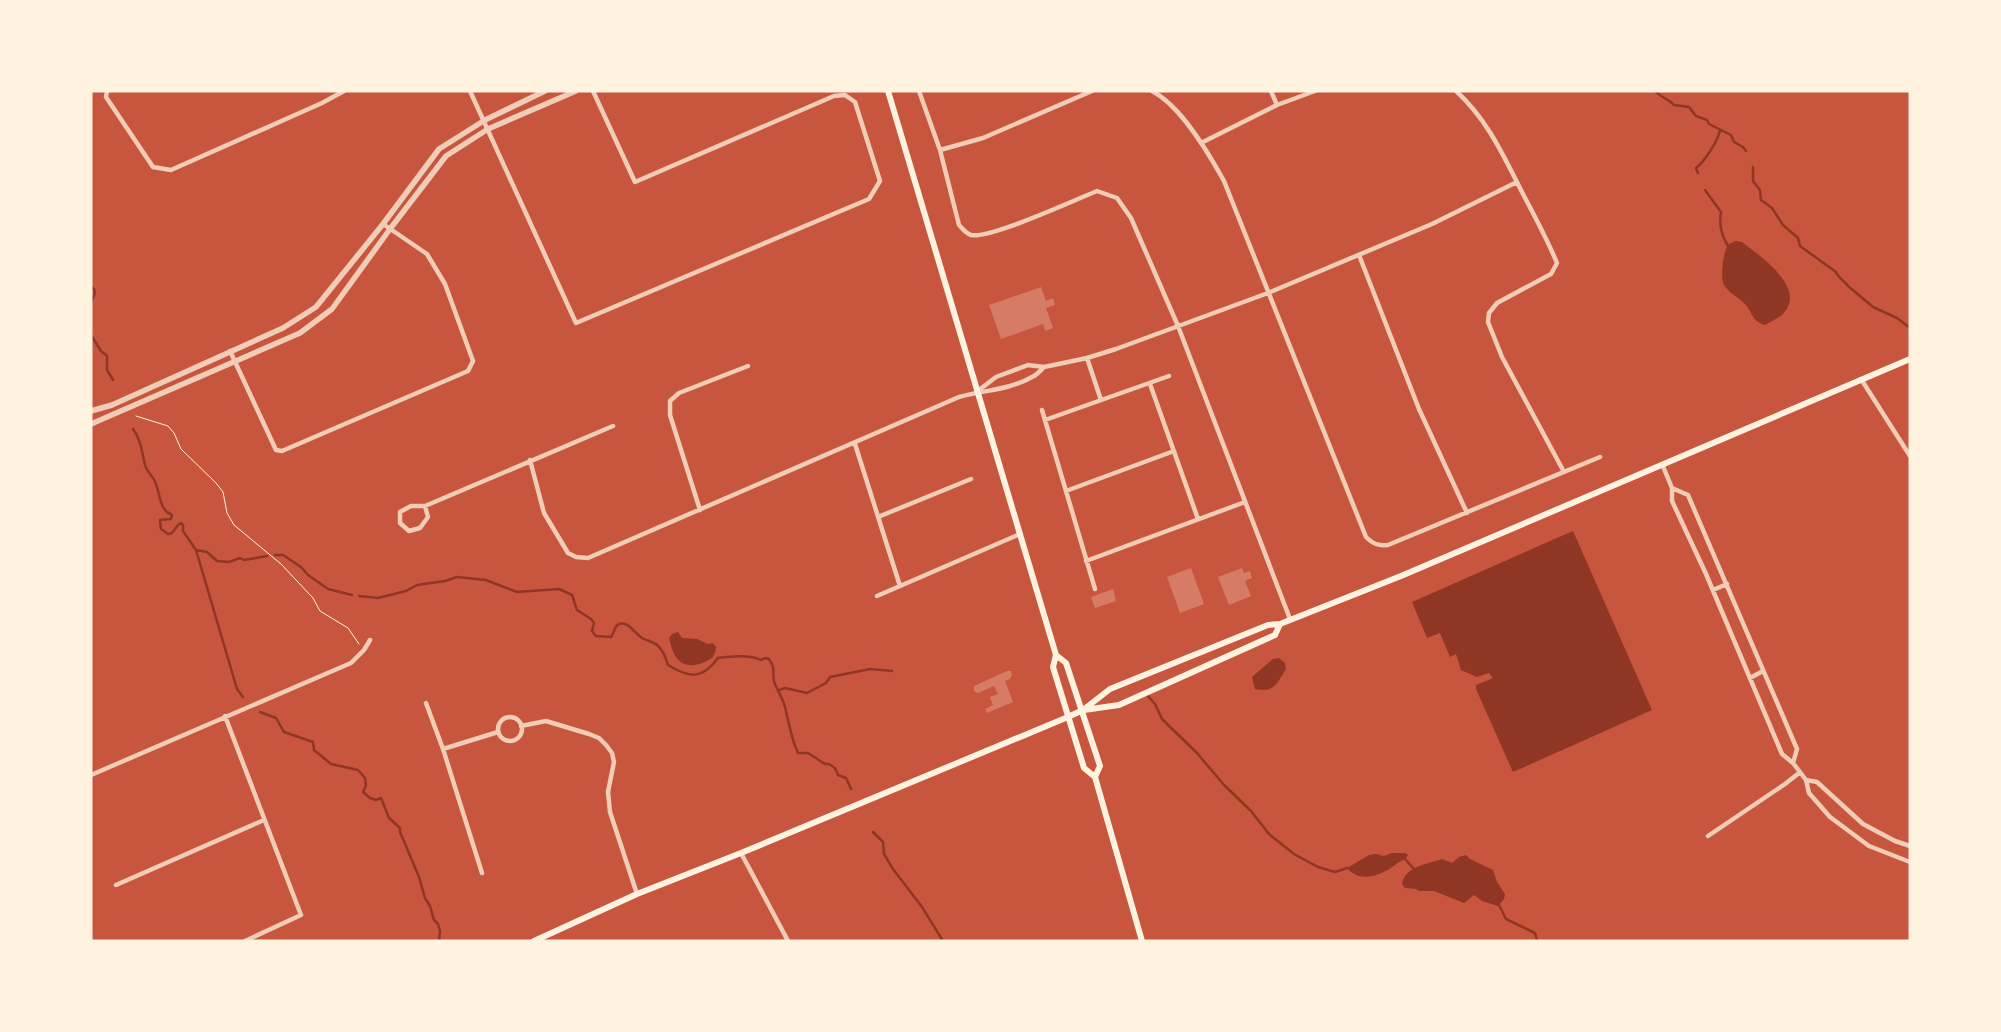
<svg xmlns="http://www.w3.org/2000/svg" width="2001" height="1032" font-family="'DejaVu Sans',sans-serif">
  <rect width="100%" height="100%" fill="#c8553d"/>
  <!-- water -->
  <path fill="#8f3625" d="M1736 241 1742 242C1760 256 1809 289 1782 315 1777 319 1770 322 1765 325 1751 321 1753 312 1744 303 1738 297 1729 293 1724 285 1720 279 1723 249 1729 244 1731 243 1734 242 1736 241Z
    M1573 531 1652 710 1513 772 1476 689V685L1493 678 1489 673 1477 677 1461 670 1456 654 1450 657 1440 633 1427 638 1412 602Z
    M678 632 682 638 697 639 708 644 713 643 716 647C716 655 712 659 705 662 682 671 674 660 669 638L672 634Z
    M1279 658 1285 663 1286 669C1277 683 1275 693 1255 689L1252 677 1273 659Z
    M1392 853H1405L1408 855C1405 861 1399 861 1395 865 1382 875 1360 884 1347 868L1369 855 1376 854 1384 856Z
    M1466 855 1470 859 1493 870 1497 882 1505 894 1504 899 1498 906 1482 901 1474 895 1464 903 1434 891H1419L1416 889 1405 888 1402 884C1405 866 1428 864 1442 859L1452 863 1459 857Z"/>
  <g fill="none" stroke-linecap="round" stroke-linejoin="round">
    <!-- stream -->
    <path stroke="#8f3625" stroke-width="2.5" d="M1655 91C1661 98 1668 98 1674 105L1689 107 1696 116 1707 120 1709 124 1731 135 1734 142 1743 147 1746 151
      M1753 167V181L1760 190 1761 200 1772 208 1783 225 1798 238 1800 246 1836 272C1839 279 1845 281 1848 286L1873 307 1897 318 1910 328
      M1698 173 1696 168C1705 161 1718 141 1720 130
      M1705 190 1721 212C1719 225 1721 234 1728 246
      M91 287 94 289 95 293 91 302
      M91 335 101 351 107 356V370L113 380
      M133 429C141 439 142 453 145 465 147 472 150 473 153 478 161 489 157 509 172 515L171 519 160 520 161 529 168 534 172 533 178 525 181 523 183 525V531L196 550 237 689 243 697
      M196 550 207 552 217 561 229 562 240 558 244 560 267 556
      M275 555H283L301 567 308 575 328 589 352 595
      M359 596 378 598 406 591 417 585 445 581 457 577 486 580 517 592 559 589 572 595 577 610 591 619 594 623 592 631 596 636 611 637C614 634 614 626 619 624 629 621 635 634 642 638 647 641 656 642 659 647 664 652 666 659 668 665 689 678 702 680 718 658 732 656 750 654 761 660L765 658 769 659C776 670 772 670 774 681 776 689 783 698 785 707 789 723 791 738 798 753H808L825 764H829L835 768 838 775 846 778 851 789
      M779 690 785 688 807 693 826 683 830 677 870 669 892 671
      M1148 696 1155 704 1162 719 1197 753 1224 785 1251 811 1269 834 1294 854 1318 867 1335 872 1347 868
      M260 712 276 718 284 732 313 742 314 750 331 764 358 770 365 778 366 785 363 792 370 798 376 800 381 798 389 818 400 828V832L419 877 425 898 430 906 434 920 438 924 440 931 439 941
      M873 832 883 842 884 854 893 869 922 907 943 941
      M1405 859 1414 869
      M1499 905 1506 919 1535 933 1537 941"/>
  </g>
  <!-- building -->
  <path fill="#d67c66" d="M1041 287 1046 301 1053 298 1055 305 1046 308 1053 328 1045 331 1043 324 1001 339 989 305Z
    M1191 568 1204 604 1180 613 1167 577Z
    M1242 568 1244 573 1250 571 1252 578 1245 581 1251 596 1229 605 1218 577Z
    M1113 589 1116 601 1095 608 1091 597Z
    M1007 671H1011L1012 675 1010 679 1005 681 1013 702 987 713 985 709 993 705 990 697 998 694 994 686 978 693 974 691V686Z"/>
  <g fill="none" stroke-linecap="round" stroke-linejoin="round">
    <!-- path -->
    <path stroke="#fff3e0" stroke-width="1" d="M136 416 168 426 174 433 181 449 216 483 223 492 227 513 234 525 281 564 313 598 320 611 348 628 359 644"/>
    <!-- minor -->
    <path stroke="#f1ccb7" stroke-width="4.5" d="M107 91 106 97 153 167 171 170 322 103 344 91
      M470 91 576 323 869 199 880 181 855 102 845 95 834 96 635 182 593 91
      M919 91 940 150 959 225C963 229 965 233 971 235 990 239 1075 200 1097 191L1117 198 1131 218 1178 326 1290 619
      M1152 91C1181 106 1208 152 1224 181L1366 537C1373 544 1378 546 1388 545L1600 457
      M1271 91 1277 105
      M1456 91C1488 120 1504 157 1523 194 1535 217 1547 239 1557 263L1551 274 1497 303 1489 313 1488 322 1502 357 1564 472
      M1201 143 1277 105 1315 91
      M940 150 983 138 1092 91
      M1359 255 1419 409 1467 513
      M230 351 276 450 282 451 468 371 473 361 445 284 427 254 383 224
      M1087 358 1101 400
      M1861 379 1910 456
      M1150 384 1198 519
      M979 390 996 377 1028 365 1044 367 1087 358 1116 349 1268 293 1432 224 1517 182
      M1042 410 1095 589
      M1045 420 1169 376
      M855 444 900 586
      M530 460 544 513 568 553 576 557 588 558 959 397C983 390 1010 390 1032 377 1037 375 1041 370 1044 367
      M1662 464 1672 488V501L1706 574 1782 754 1793 763 1806 780 1809 793 1830 817 1869 846 1910 862
      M1672 488 1688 495 1797 749 1793 763
      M1066 491 1174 451
      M425 506 428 517 420 528 409 531 400 523V512L411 506H425L613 426
      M700 510 670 415V401L679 393 748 366
      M878 517 971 479
      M1086 561 1245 502
      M1713 590 1727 584
      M877 596 1020 534
      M1750 678 1763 671
      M426 703 443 749 482 873
      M225 716 301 915 245 941
      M498 729a12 12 0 1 1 24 0a12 12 0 1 1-24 0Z
      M521 726 546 721 589 734 599 738 606 745 612 753 614 762 608 792 610 812 637 894
      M443 749 498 732
      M91 775 351 663 364 650 370 640
      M1806 780 1817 782 1863 824 1895 841 1910 846
      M1708 836 1785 784 1799 773
      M741 853 788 941
      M116 885 264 820"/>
    <!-- tertiary -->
    <path stroke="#f1ccb7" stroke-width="5.5" d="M91 411 112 405 283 328 316 307 383 224 439 149 485 120 545 91
      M91 424 300 333 332 309 390 229 446 156 488 129 576 91"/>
    <!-- secondary -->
    <path stroke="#fff3e0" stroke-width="6" d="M888 91 1056 655 1053 667 1084 768 1095 777 1142 941
      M1056 655 1066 663 1100 766 1095 777
      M1084 710 1119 705 1275 635 1280 624
      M534 941 637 894 741 853 1068 717 1083 710 1110 689 1268 625 1280 624 1401 576 1910 359"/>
  </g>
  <!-- border -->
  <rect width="2001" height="1032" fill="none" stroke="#fff3e0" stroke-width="185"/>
</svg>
